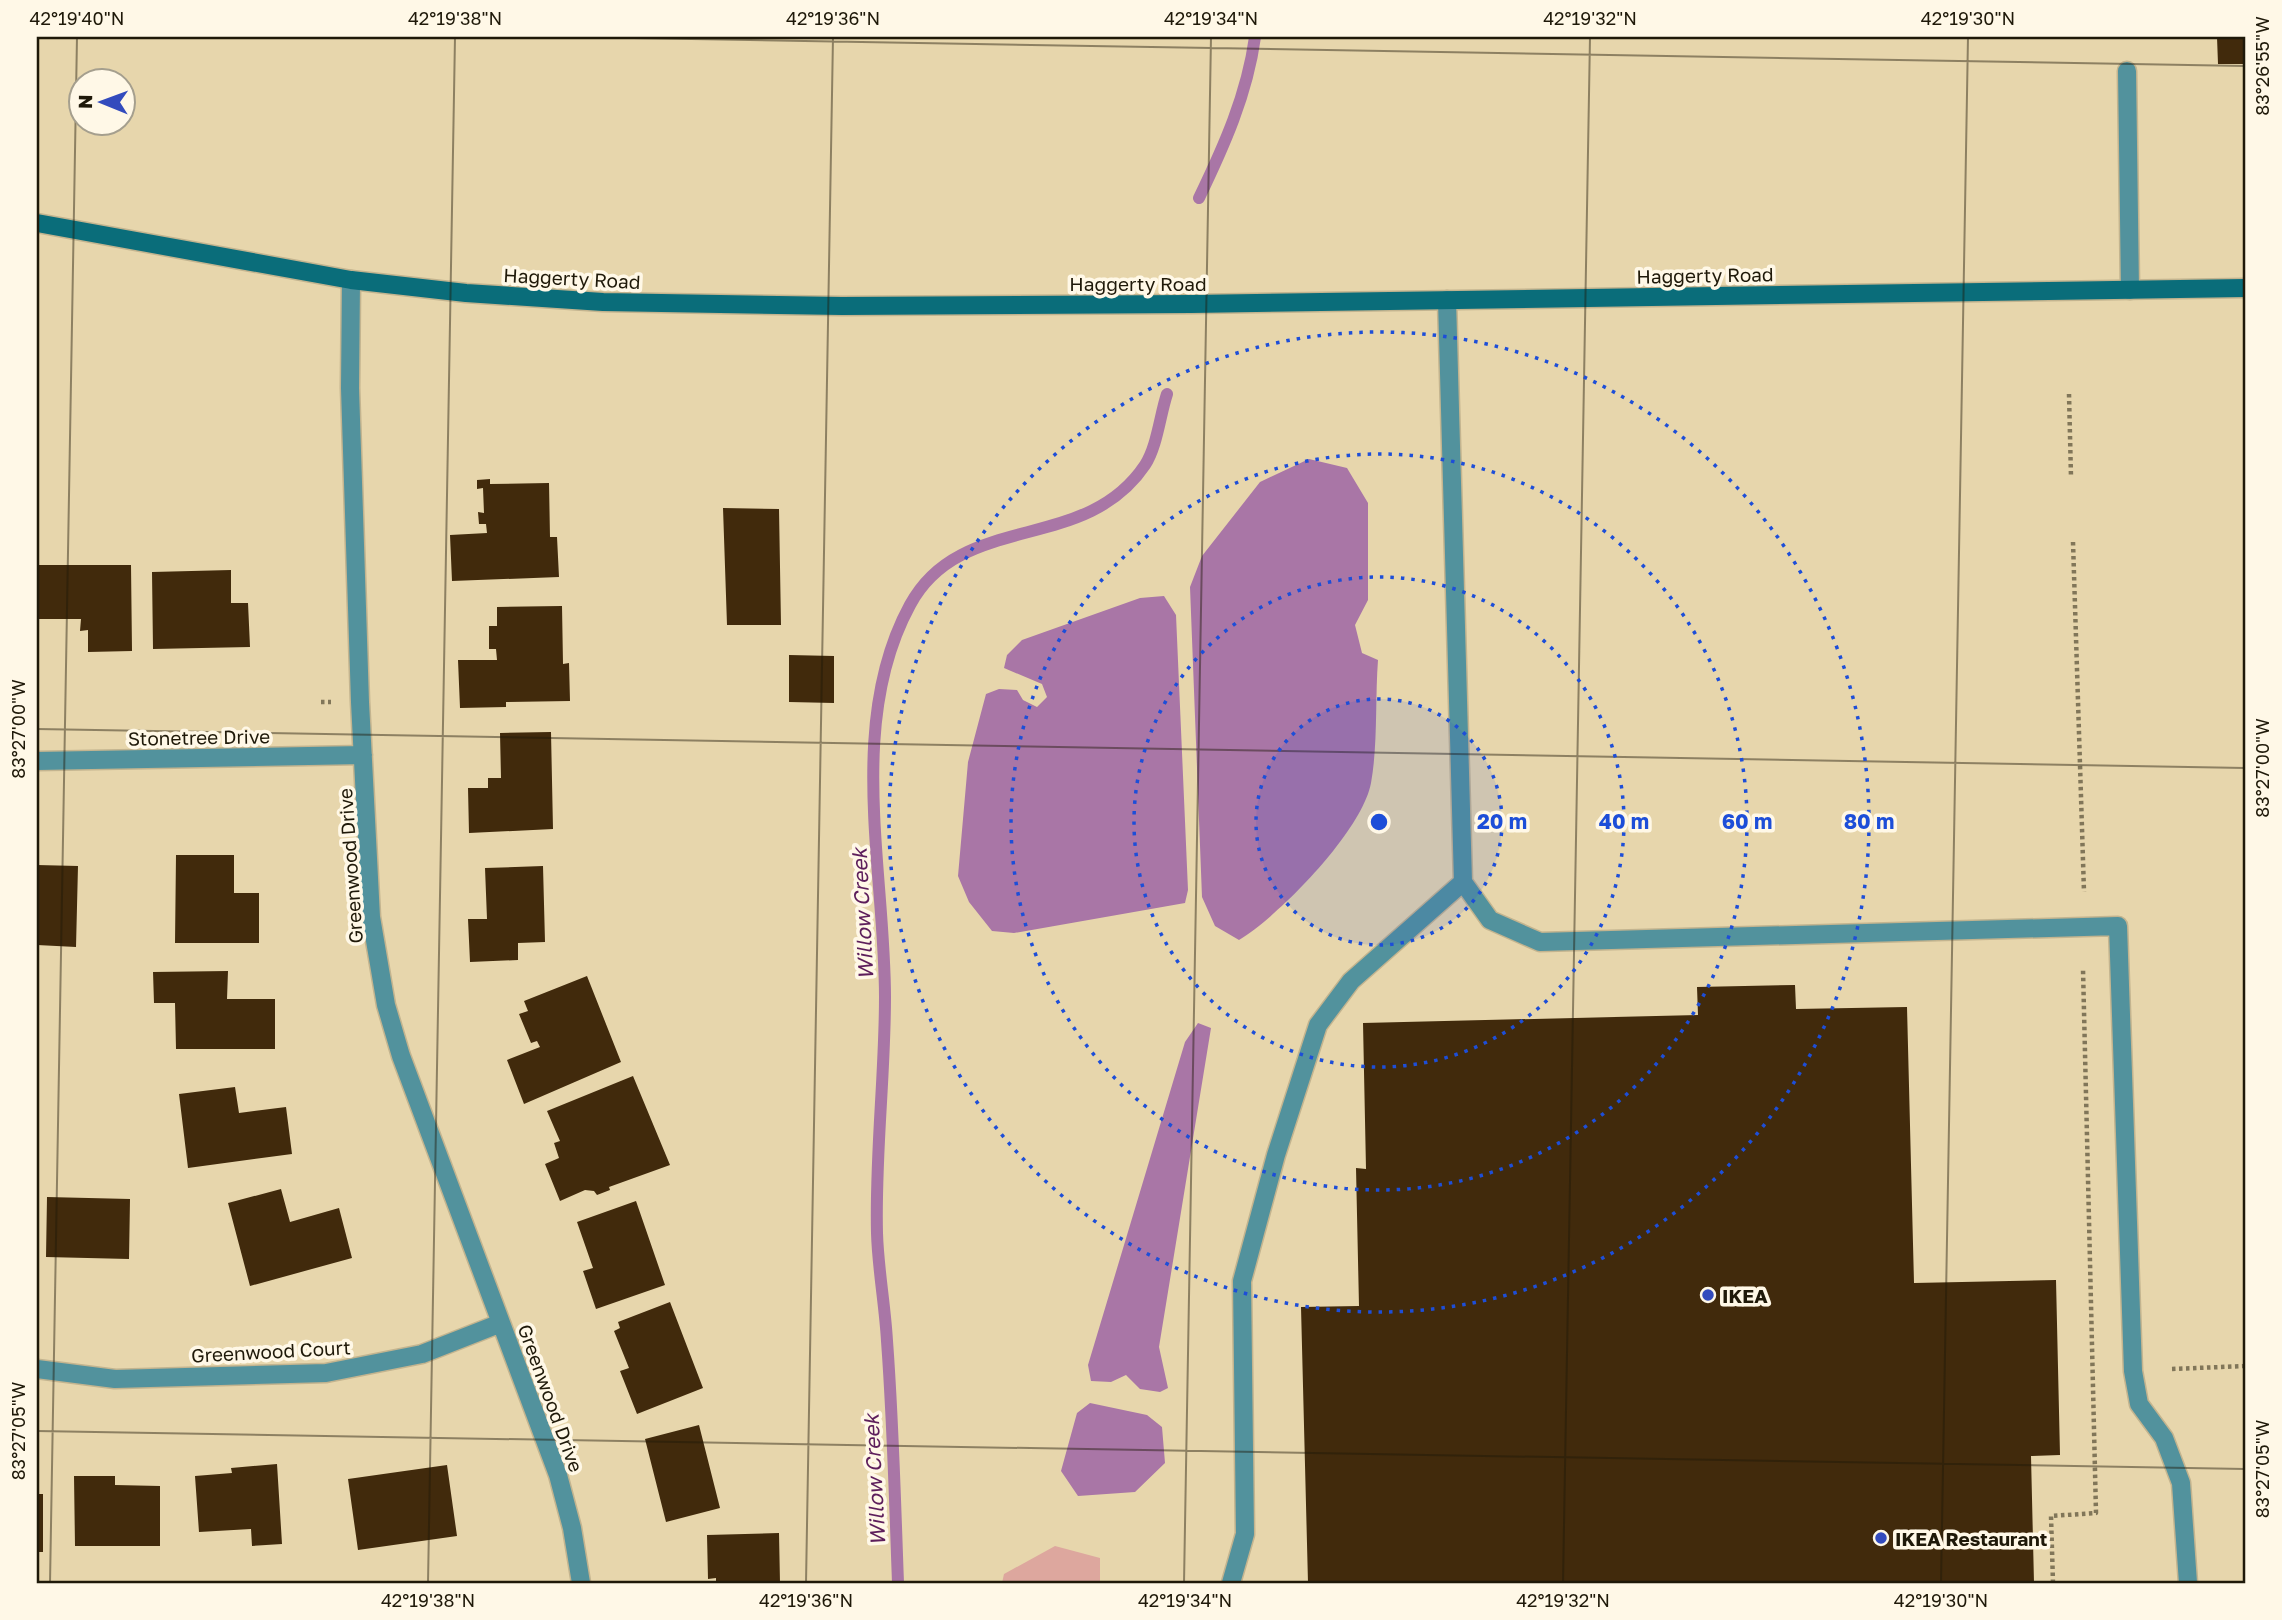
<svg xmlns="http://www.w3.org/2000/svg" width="2282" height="1620" font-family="'Golos Text',sans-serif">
  <rect width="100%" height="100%" fill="#e7d6ac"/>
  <!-- green -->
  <path fill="#dda79e" d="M1055 1546 1100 1558V1583H1002L1004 1574Z"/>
  <!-- water -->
  <path fill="#a976a6" d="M1309 459 1347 468 1368 503V600L1355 625 1362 653 1378 660C1375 700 1378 744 1371 783 1362 831 1280 915 1239 940L1215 926 1202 897 1190 587 1202 556 1260 482Z
    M1164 596 1176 615 1188 890 1185 903 1014 933 992 931 969 902 958 876 968 762 986 694 999 689 1017 690 1023 700 1037 707 1047 697 1042 684 1004 668 1007 655 1022 640 1140 598Z
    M1198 1023 1211 1028 1159 1347 1168 1388 1160 1392 1140 1389 1126 1375 1111 1382 1091 1381 1088 1365 1185 1042Z
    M1090 1403 1147 1415 1162 1427 1165 1463 1135 1492 1078 1496 1061 1471 1077 1413Z"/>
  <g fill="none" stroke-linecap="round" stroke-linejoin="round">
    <!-- stream -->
    <path stroke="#a976a6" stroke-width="12" d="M1199 198C1224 146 1247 95 1255 37
      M898 1583C895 1502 893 1421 887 1341 885 1305 878 1269 877 1233 875 1155 885 1076 885 997 885 871 846 722 910 605 961 510 1085 555 1145 465 1157 447 1160 415 1167 394"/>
  </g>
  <!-- building -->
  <path fill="#412a0c" d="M2217 37H2245V64H2218Z
    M490 479V484L549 483 550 537H557L559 577 452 581 450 535 487 533 486 524H479L478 512 484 513 483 488 477 489V480Z
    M723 508 779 509 781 625H727Z
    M37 565H131L132 651 88 652V630L80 631 81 619H37Z
    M231 570V603H248L250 647 153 649 152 572Z
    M562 606 563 664 569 663 570 701 506 702V707L460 708 458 660H497L496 649H489V626H497V607Z
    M789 655 834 656V703L789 702Z
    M551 732 553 829 469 833 468 788H488V778H501L500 733Z
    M176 855H234V893H259V943H175Z
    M37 865 78 866 76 947 37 945Z
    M543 866 545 942 518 943V960L470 962 468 919H487L485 868Z
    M228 971 227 999H275V1049H176L175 1003H154L153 972Z
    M587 976 621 1062 524 1104 507 1060 540 1047 537 1041 531 1043 519 1014 528 1011 524 1001Z
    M1795 985 1796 1009 1907 1007 1914 1283 2056 1280 2060 1455 2031 1456 2034 1583H1308L1301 1307 1359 1306 1356 1168 1366 1169 1363 1023 1698 1015 1697 987Z
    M633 1076 670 1165 609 1187 610 1190 597 1195 594 1191 585 1190 560 1201 545 1164 559 1158 554 1143 560 1141 547 1111Z
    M235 1087 239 1113 286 1107 292 1154 188 1168 179 1094Z
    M281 1189 290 1222 339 1208 352 1258 250 1286 228 1203Z
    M47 1197 130 1199 129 1259 46 1257Z
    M636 1201 665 1285 596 1309 583 1271 593 1268 577 1222Z
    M670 1302 703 1388 637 1414 620 1371 629 1368 614 1331 620 1328 618 1322Z
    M699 1425 720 1508 666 1522 645 1439Z
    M277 1464 282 1544 252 1546 251 1529 199 1532 195 1476 232 1473 231 1468Z
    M447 1465 457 1536 358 1550 348 1479Z
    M74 1476H115V1485L160 1486V1546H75Z
    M37 1494H43V1552H37Z
    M779 1533 780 1583H716V1578L708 1579 707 1535Z"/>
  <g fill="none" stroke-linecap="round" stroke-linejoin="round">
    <!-- service casing -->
    <g stroke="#c3b48f" stroke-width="21">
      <path id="service" d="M2127 71 2130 290
        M1447 300 1463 882 1490 920 1540 942 2118 926 2133 1371 2139 1404 2164 1438 2181 1483 2188 1583
        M1231 1583 1245 1534 1242 1281 1276 1155 1318 1025 1351 981 1463 882"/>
    </g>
    <!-- minor casing -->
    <g stroke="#c3b48f" stroke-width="21">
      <path id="minor" d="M351 280 350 388 360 702 371 917 386 1005 401 1056 558 1475 572 1528 581 1583
        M37 761 363 755
        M37 1369 115 1379 326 1373 422 1354 501 1323"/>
    </g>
    <!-- secondary casing -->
    <g stroke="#c3b48f" stroke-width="21">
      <path id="secondary" d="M37 223 351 280 466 293 603 302 842 306 1191 304 2245 288"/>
    </g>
    <!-- path -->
    <path stroke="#817659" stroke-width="4.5" stroke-dasharray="3.5 3.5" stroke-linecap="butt" d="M2069 394 2071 477
      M2073 542 2084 892
      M321 702H331
      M2172 1369 2245 1366
      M2053 1583 2051 1516 2096 1513 2083 969"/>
    <!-- service -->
    <use href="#service" stroke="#52929d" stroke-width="18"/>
    <!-- minor -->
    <use href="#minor" stroke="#52929d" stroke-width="18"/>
    <!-- secondary -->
    <use href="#secondary" stroke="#0a6d7a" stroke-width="18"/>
  </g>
  <!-- ticks -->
  <path fill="none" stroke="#1f1909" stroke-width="2" stroke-opacity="0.45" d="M576 37 2245 66M37 729 2245 768M37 1431 2245 1469M50 1583 77 37M428 1583 455 37M806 1583 833 37M1184 1583 1211 37M1563 1583 1590 37M1941 1583 1968 37"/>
  <!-- distance rings -->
  <circle cx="1379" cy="822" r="123" fill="#1d4ed8" fill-opacity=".12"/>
  <g fill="none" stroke="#1d4ed8" stroke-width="3.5" stroke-dasharray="3.5 7">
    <circle cx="1379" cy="822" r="123"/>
    <circle cx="1379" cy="822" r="245"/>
    <circle cx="1379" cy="822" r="368"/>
    <circle cx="1379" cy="822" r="490"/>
  </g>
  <!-- markers -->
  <g fill="#334bbd" stroke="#fff8e7" stroke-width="2.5">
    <circle cx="1708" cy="1295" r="7"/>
    <circle cx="1881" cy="1538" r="7"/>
  </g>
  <g text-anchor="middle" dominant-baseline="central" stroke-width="7" stroke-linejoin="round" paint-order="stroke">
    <!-- street labels -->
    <g font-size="19" fill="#1f1909" stroke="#fff8e7">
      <text transform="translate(1705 275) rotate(-1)">Haggerty Road</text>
      <text transform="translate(572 278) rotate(3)">Haggerty Road</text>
      <text x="1138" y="283">Haggerty Road</text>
      <text transform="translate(199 737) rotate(-1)">Stonetree Drive</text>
      <text transform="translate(350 866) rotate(-94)">Greenwood Drive</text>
      <text transform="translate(271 1351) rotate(-3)">Greenwood Court</text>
      <text transform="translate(551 1398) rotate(70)">Greenwood Drive</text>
    </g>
    <!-- poi labels -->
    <g font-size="19" font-weight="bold" fill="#1f1909" stroke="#fff8e7" text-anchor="start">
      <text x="1722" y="1295">IKEA</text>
      <text x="1895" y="1538">IKEA Restaurant</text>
    </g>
    <!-- water labels -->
    <g font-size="21" font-style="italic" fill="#5d1e5b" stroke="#fff8e7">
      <text transform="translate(862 914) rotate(-93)">Willow Creek</text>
      <text transform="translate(874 1480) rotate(-93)">Willow Creek</text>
    </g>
  </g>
  <circle cx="1379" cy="822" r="10" fill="#1d4ed8" stroke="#fff8e7" stroke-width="3.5"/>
  <g font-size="21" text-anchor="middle" font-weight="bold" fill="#1d4ed8" stroke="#fff8e7" stroke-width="7" stroke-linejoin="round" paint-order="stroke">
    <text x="1502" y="829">20 m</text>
    <text x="1624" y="829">40 m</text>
    <text x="1747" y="829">60 m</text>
    <text x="1869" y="829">80 m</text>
  </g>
  <!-- border -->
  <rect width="2282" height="1620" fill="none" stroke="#fff8e7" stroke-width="77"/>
  <!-- north arrow -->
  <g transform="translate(102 102) rotate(271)"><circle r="33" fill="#fff8e7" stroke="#a59f8e" stroke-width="2"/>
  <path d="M0-5L12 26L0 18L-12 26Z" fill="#334bbd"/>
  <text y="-10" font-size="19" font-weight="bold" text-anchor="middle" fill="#1f1909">N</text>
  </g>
  <rect x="38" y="38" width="2206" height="1544" fill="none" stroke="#1f1909" stroke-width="2.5"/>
  <g font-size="18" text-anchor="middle" fill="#1f1909">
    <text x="77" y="25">42°19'40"N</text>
    <text x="455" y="25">42°19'38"N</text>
    <text x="833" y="25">42°19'36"N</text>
    <text x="1211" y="25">42°19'34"N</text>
    <text x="1590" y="25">42°19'32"N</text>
    <text x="1968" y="25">42°19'30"N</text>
    <text transform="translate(2263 66) rotate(-90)" y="6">83°26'55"W</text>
    <text transform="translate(19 729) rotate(-90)" y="6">83°27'00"W</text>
    <text transform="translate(2263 768) rotate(-90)" y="6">83°27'00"W</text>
    <text transform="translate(19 1431) rotate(-90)" y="6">83°27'05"W</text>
    <text transform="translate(2263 1469) rotate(-90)" y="6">83°27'05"W</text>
    <text x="428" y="1607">42°19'38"N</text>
    <text x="806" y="1607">42°19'36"N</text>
    <text x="1185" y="1607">42°19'34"N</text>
    <text x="1563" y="1607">42°19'32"N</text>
    <text x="1941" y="1607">42°19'30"N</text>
  </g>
</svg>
